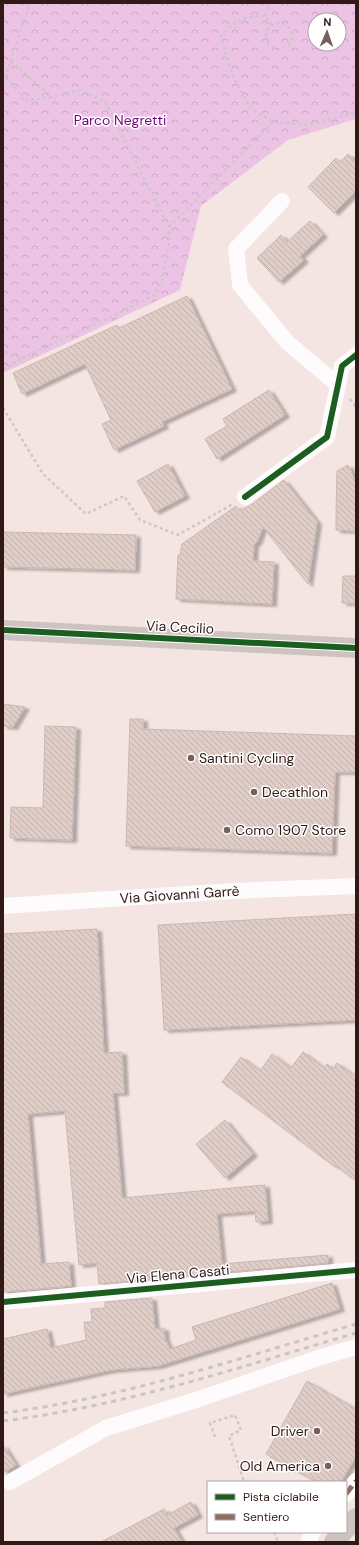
<svg xmlns="http://www.w3.org/2000/svg" width="359" height="1545" font-family="'DM Sans',sans-serif">
  <defs>
    <pattern id="park-crowns" width="20" height="18" patternUnits="userSpaceOnUse"><rect width="20" height="18" fill="#edc3e5"/><path d="M2 6a3 3 0 1 1 6 0M12 15a3 3 0 1 1 6 0" fill="none" stroke="#cca7c4"/></pattern>
    <pattern id="building-back-hatch" width="6" height="6" patternUnits="userSpaceOnUse"><rect width="6" height="6" fill="#e0cdc7"/><path d="M-1 5l2 2M0 0l6 6M5-1l2 2" fill="none" stroke="#c1afaa"/></pattern>
    <filter id="shadow"><feDropShadow dx="4.5" dy="2.5" stdDeviation="1" flood-color="#0004"/></filter>
  </defs>
  <rect width="100%" height="100%" fill="#f4e4e2"/>
  <!-- park -->
  <path fill="url(#park-crowns)" fill-rule="evenodd" d="M3 3H356V119L288 140 201 206 180 290 3 373ZM315 20H339V44H315Z"/>
  <!-- building -->
  <path fill="url(#building-back-hatch)" stroke="#cab8b2" filter="url(#shadow)" d="M348 154 356 162V191L334 213 308 187 336 158 340 162Z
    M310 221 323 235 300 256 304 260 279 282 257 258 281 235 287 242Z
    M187 296 232 389 162 422 164 426 114 450 102 424 111 420 85 364 22 394 13 373 117 325 119 328Z
    M269 390 285 415 217 459 205 439 227 426 223 419Z
    M168 464 185 496 155 512 137 481Z
    M348 465 356 482V531L336 530V513L337 512 336 510 337 471Z
    M284 480 317 522 308 584 263 527 257 542 254 545 253 561 274 562 272 604 176 599 178 555H180L182 544 236 506 239 511 251 505Z
    M3 532 136 535 135 570 3 567Z
    M343 576H356V603H342Z
    M3 704 25 707 13 727 3 726Z
    M130 719H143V729L356 736V772H335L332 853 126 846Z
    M45 726 76 727 72 840 10 838 11 807 43 808Z
    M356 914V1020L164 1030 158 925Z
    M97 929 104 1053 122 1052 124 1093H113L122 1198 265 1185 268 1221 256 1222 255 1211 217 1214 222 1264 328 1255V1263L99 1284 97 1263 79 1265 65 1111 28 1114 41 1264 69 1262 71 1286 3 1292V934Z
    M303 1052 324 1068 327 1064 333 1069 337 1063 356 1077V1181L335 1165 334 1166 222 1082 241 1057 260 1071 272 1054 291 1068Z
    M225 1120 253 1154 225 1178 196 1144Z
    M332 1283 340 1309 158 1366 111 1370 3 1394V1339L47 1329 51 1348 86 1340 84 1322H92L91 1309 105 1308V1302L152 1298 155 1329 164 1328 165 1339 170 1349 196 1340 192 1327Z
    M307 1381 356 1409V1456L341 1482H317L266 1454Z
    M3 1445 16 1465 3 1473Z
    M191 1502 198 1515 174 1528 182 1542H101L164 1509 167 1515Z"/>
  <g fill="none" stroke-linecap="round" stroke-linejoin="round">
    <!-- path -->
    <path stroke="#cfc7c7" stroke-width="2.5" stroke-dasharray="3 3" stroke-linecap="butt" d="M265 16 268 8 267 3
      M266 36a13 13 0 1 1 26 0a13 13 0 1 1-26 0Z
      M272 25 265 16C244 17 234 19 221 37L232 74 251 109 273 122 308 125 353 113 356 111
      M11 61 52 97
      M5 78 28 9 31 3
      M3 82 5 78 11 82 24 101 52 97 81 90 105 102 169 227V244L162 280 154 295 117 314 22 358 6 352 3 349
      M169 227 273 122
      M3 370 22 358
      M350 399 356 407
      M3 408 43 474 86 514 124 496 140 520 178 535 233 504
      M215 1437 210 1423 235 1415 241 1430 229 1436 244 1482
      M274 1532 278 1542"/>
    <!-- minor -->
    <g stroke="#fdfbfb" stroke-width="16">
      <path d="M282 201 236 249 240 285 287 342 338 385"/>
      <path d="M245 497 327 437 342 366 356 355"/>
      <path id="s1" d="M3 906 232 891 356 886"/>
      <path d="M3 1302 356 1270"/>
      <path d="M10 1482 106 1428 196 1400 321 1357 356 1347"/>
      <path d="M346 1494 356 1481"/>
      <path d="M308 1542 313 1532"/>
    </g>
    <!-- major -->
    <path stroke="#cdc4c2" stroke-width="20" d="M3 630 356 648
      M346 1529 356 1518
      M334 1542 343 1532"/>
    <!-- rail -->
    <path stroke="#cac5c4" stroke-width="3" stroke-dasharray="5 5" stroke-linecap="butt" d="M3 1413C123 1398 240 1358 356 1324
      M3 1421C124 1406 240 1367 356 1333"/>
    <!-- quiet -->
    <path stroke="#8d6e63" stroke-width="5" stroke-dasharray="10 5" stroke-linecap="butt" d="M346 1494 356 1481"/>
    <!-- cycleway casing -->
    <g stroke="#fff" stroke-width="8">
      <path id="cycleway" d="M245 497 327 437 342 366 356 355
        M3 630 356 648
        M3 1302 356 1270"/>
    </g>
    <!-- cycleway -->
    <use href="#cycleway" stroke="#1b5e20" stroke-width="6"/>
  </g>
  <!-- markers -->
  <g fill="#76605d" stroke="#fff" stroke-width="1.5">
    <circle cx="191" cy="758" r="4"/>
    <circle cx="254" cy="792" r="4"/>
    <circle cx="227" cy="830" r="4"/>
    <circle cx="317" cy="1431" r="4"/>
    <circle cx="328" cy="1466" r="4"/>
  </g>
  <g text-anchor="middle" dominant-baseline="central" stroke-width="3" stroke-linejoin="round" paint-order="stroke">
    <!-- park labels -->
    <g font-size="14" fill="#720778" stroke="#fff">
      <text x="120" y="120">Parco Negretti</text>
    </g>
    <!-- street labels -->
    <g font-size="14" fill="#321916" stroke="#fff">
      <text transform="translate(180 627) rotate(3)">Via Cecilio</text>
      <text stroke="none"><textPath href="#s1" startOffset="177">Via Giovanni Garrè</textPath></text>
      <text transform="translate(178 1274) rotate(-5)">Via Elena Casati</text>
    </g>
    <!-- poi labels -->
    <g font-size="14" fill="#321916" stroke="#fff" text-anchor="start">
      <text x="199" y="758">Santini Cycling</text>
      <text x="262" y="792">Decathlon</text>
      <text x="235" y="830">Como 1907 Store</text>
      <text x="309" y="1431" text-anchor="end">Driver</text>
      <text x="320" y="1466" text-anchor="end">Old America</text>
    </g>
  </g>
  <!-- border -->
  <rect width="359" height="1545" fill="none" stroke="#321916" stroke-width="8"/>
  <!-- legend -->
  <rect x="207" y="1481" width="140" height="52" fill="#ffffff" stroke="#ada3a2"/>
  <rect x="215" y="1494" width="20" height="6" fill="#1b5e20" stroke="#ada3a2"/>
  <text x="243" y="1501" font-size="12" fill="#321916">Pista ciclabile</text>
  <rect x="215" y="1514" width="20" height="6" fill="#8d6e63" stroke="#ada3a2"/>
  <text x="243" y="1521" font-size="12" fill="#321916">Sentiero</text>
  <!-- north arrow -->
  <g transform="translate(327 32) rotate(2)"><circle r="19" fill="#ffffff" stroke="#ada3a2"/>
  <path d="M0-3L7 15L0 10L-7 15Z" fill="#76605d"/>
  <text y="-6" font-size="11" font-weight="bold" text-anchor="middle" fill="#321916">N</text>
  </g>
</svg>
